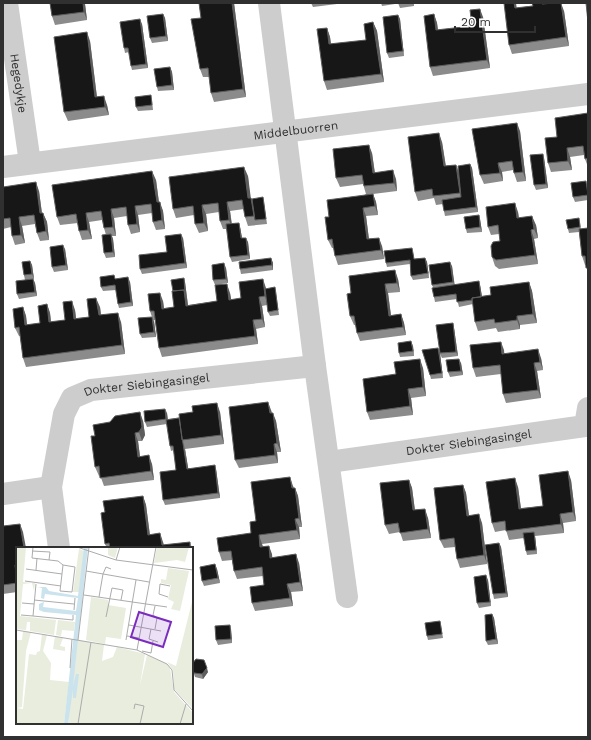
<svg xmlns="http://www.w3.org/2000/svg" width="591" height="740" font-family="'Work Sans',sans-serif">
  <rect width="100%" height="100%" fill="#fff"/>
  <g fill="none" stroke-linecap="round" stroke-linejoin="round">
    <!-- minor -->
    <g stroke="#cdcdcd" stroke-width="22">
      <path id="s1" d="M7 3 30 163"/>
      <path d="M269 3 315 366 347 597"/>
      <path id="s2" d="M3 167 588 94"/>
      <path id="s3" d="M329 462 585 426 588 408"/>
      <path d="M3 494 51 487"/>
      <path id="s4" d="M59 548 51 487 64 414 72 398 91 390 315 366"/>
    </g>
  </g>
  <!-- wall -->
  <path fill="#8b8b8b" d="M50 3H92V4H85L87 20 55 25 52 16Z
    M199 3H234L246 97 214 102 211 93 209 77H203L200 69 201 18Z
    M311 3H336L337 4 313 7Z
    M381 3H395V4L382 6Z
    M398 3H414V6L400 8Z
    M544 4 564 11 569 46 512 54 509 45 516 8Z
    M163 14 165 18 168 41 152 43 150 38Z
    M434 14 437 23 438 30 472 26 483 17 490 68 433 76 430 67Z
    M398 15 400 19 404 56 389 58 387 53Z
    M373 22 377 31 384 82 327 90 324 81 327 28 330 37 331 44 366 40Z
    M142 24 148 68 132 70 131 66 129 52 125 53 124 48Z
    M90 41 97 97 107 105 109 115 68 121 64 112Z
    M170 67 172 72 174 90 158 91 157 87Z
    M152 100 153 110 138 111 136 107Z
    M588 113V167L585 159 584 155 570 157 572 170 551 172 548 163 557 137Z
    M520 131 526 181 517 182 513 170 502 172 503 181 484 184 480 175Z
    M442 142 446 166 456 165 459 171 470 164 472 168 478 212 445 216 444 211 443 204 436 205 434 198 418 201 415 192Z
    M372 153 375 173 396 179 397 191 373 194 376 202 378 215 366 216 369 239 382 246 384 259 338 265 335 256 334 248H332L328 240 329 217 366 194 363 184 340 187 336 178Z
    M544 158 548 188 536 190 534 185Z
    M248 176 250 198H251L253 201 263 197 264 202 267 224 248 226 245 217 244 209 230 211 232 224 239 223 240 227 242 238 248 242 250 259 232 262 230 257 227 229H223L220 221 219 212 206 214 208 231 199 233 195 224 194 215 176 218 173 209Z
    M156 180 159 202 163 211 165 229 156 230 153 222 152 213 138 215 140 232 131 234 128 225 127 216 114 218 116 236H112L113 239 115 257 106 258 104 253 106 235 104 228 102 220 89 222 92 239 82 240 79 231 78 223 60 225 57 217Z
    M587 185 588 200 575 202 573 197Z
    M3 187 39 191 42 213H43L47 222 49 240 40 241 37 233 35 224 22 226 25 243 15 245 12 236 11 227 3 229Z
    M518 212 519 218 536 225 538 238 534 239 538 264 499 269 495 266 492 257 500 241 499 234 491 235 488 227Z
    M479 215 480 219 482 232 467 233 466 229Z
    M580 222 581 229 588 228V273L586 265H585L582 256 579 232 569 233 568 229Z
    M183 238 187 268 142 274 140 269 167 252Z
    M65 249 68 270 54 272 52 267Z
    M413 252 414 259 425 258 427 262 429 278 413 280 411 276 410 264 387 267 386 263Z
    M271 258 273 263V270L241 274 240 269Z
    M30 261 32 265 34 279H33L35 283 37 296 19 299 17 294 25 280 24 275Z
    M452 266 454 284 480 285 482 296 491 295 529 282 532 291 537 323 520 325V329L498 332 496 328 478 331 475 322 473 304 459 307 457 299 435 302 434 297 433 287 432 285Z
    M226 268 228 283 215 285 213 280Z
    M114 275 115 279 130 282 133 306 119 308 118 304 116 290 103 291 101 287Z
    M398 279 400 292 388 293 391 315 401 314 404 323 406 335 360 341 357 333 356 325H354L350 316 351 293Z
    M185 282 188 305 217 301 230 293 231 300 241 298 266 289 276 292 279 315 270 316 268 312 267 305 262 306 265 327 256 329 258 344 162 357 159 348 155 320H153L150 311 163 301 164 308 174 307Z
    M47 304 50 313 51 322 65 320 75 310 76 318 89 317 100 307 101 315 121 322 125 354 26 367 23 358 20 336H19L15 328 23 307 26 316 27 325 40 323Z
    M154 321 156 337 142 338 140 334Z
    M453 323 454 328 458 356 442 358 440 354 443 378 431 379 430 375 438 348 440 353Z
    M413 346 414 356 400 357 399 353Z
    M504 350V353L541 358 543 370 537 371 541 398 506 403 503 394 501 374 476 377 473 368Z
    M461 363 463 375 450 377 448 372Z
    M423 368 426 396 411 398 413 415 370 420 367 412 396 374Z
    M271 410 272 413 276 421 281 452H277L278 463 239 468 235 460Z
    M220 412 224 444 185 449 188 468 216 469 220 498 165 505 163 500 176 470 174 450 171 451 170 446 167 424 147 427 145 422 167 413 168 419Z
    M143 421 145 435 142 441H138L140 456 152 464 154 480 104 486 100 475 99 476 95 467V436Z
    M409 480 412 488 415 510 428 518 431 538 403 541 400 532 389 534 385 525Z
    M571 480 576 521 563 523 564 533 535 536 537 554 527 555 526 551 524 538 509 540 506 530 495 532 492 523 518 487 521 508 543 506Z
    M463 485 466 493 469 515 482 523 487 564 460 568 457 559 455 547 444 548 440 540Z
    M293 486 294 488H295L298 496 302 527H299L300 539 262 544 263 546H269L272 557 299 563 303 591 291 592 293 606 255 611 252 603 264 585 263 576 237 579 234 571 232 560 222 561 219 552 251 533 256 521Z
    M143 496 146 505 150 535 163 542 164 545 190 542 192 548H107L105 544V512Z
    M3 526 23 532 17 548V592L3 594Z
    M499 543 501 547 508 597 494 599 493 594Z
    M192 549 194 564 192 565Z
    M217 569 220 583 204 586 202 581Z
    M488 580 491 606 479 608 477 603Z
    M492 614 494 618 498 644 488 645 486 641Z
    M440 621 441 625 443 638 428 640 427 636Z
    M231 629 232 643 218 645 216 640Z
    M192 668 208 672 203 679 195 677Z"/>
  <!-- shaded-wall -->
  <path fill="#5d5d5d" d="M83 3H85V4L87 20 84 12Z
    M232 3H234L246 97 243 89Z
    M514 3H516L518 17 515 8Z
    M561 3 564 11 569 46 566 37Z
    M480 9 483 17 490 68 487 60Z
    M163 14 165 18 168 41 166 36Z
    M434 14 437 23 439 39 436 30Z
    M398 15 400 19 404 56 403 51Z
    M140 19 142 24 148 68 146 64Z
    M373 22 377 31 384 82 381 74Z
    M327 28 330 37 332 53 329 44Z
    M87 32 90 41 98 106 95 97Z
    M170 67 172 72 174 90 172 85Z
    M104 96 107 105 109 115 105 107Z
    M517 123 520 131 526 181 523 172Z
    M439 133 442 142 447 175 444 166Z
    M369 145 372 153 376 182 373 173Z
    M567 148 570 157 572 170 568 161Z
    M543 154 544 158 548 188 546 184Z
    M498 163 502 172 503 181 500 173Z
    M470 164 472 168 478 212 476 207Z
    M456 165 459 174 463 201 460 193Z
    M244 167 248 176 252 207 248 198Z
    M393 170 396 179 397 191 394 183Z
    M152 171 156 180 160 211 157 202Z
    M36 182 39 191 43 222 40 213Z
    M373 194 376 202 378 215 375 206Z
    M251 198 255 206V220L254 216Z
    M160 202 163 211 165 229 162 220Z
    M227 202 230 211 232 228 229 220Z
    M515 203 518 212 520 227 517 218Z
    M202 205 206 214 208 231 204 223Z
    M135 206 138 215 140 232 137 224Z
    M363 208 366 216 370 248 367 239Z
    M111 209 114 218 116 236 113 227Z
    M43 213 47 222 49 240 46 231Z
    M86 213 89 222 92 239 88 230Z
    M479 215 480 219 482 232 480 227Z
    M532 216 536 225 538 238 534 229Z
    M19 217 22 226 25 243 21 235Z
    M239 223 240 227 243 243 241 238Z
    M531 230 534 239 538 264 535 255Z
    M111 234 113 239 115 257 113 252Z
    M181 234 183 238 187 268 185 263Z
    M246 238 248 242 250 259 248 255Z
    M379 238 382 246 384 259 381 250Z
    M63 245 65 249 68 270 66 265Z
    M271 258 273 263V270L272 265Z
    M425 258 427 262 429 278Z
    M30 261 32 265 34 279 32 274Z
    M450 262 452 266 455 287 453 282Z
    M224 263 226 268 228 283 226 279Z
    M395 270 398 279 400 292 397 283Z
    M128 277 130 282 133 306 131 302Z
    M184 278 185 282 189 314 186 306 184 290Z
    M33 279 35 283 37 296 35 292Z
    M263 279 266 288 268 305 265 296Z
    M479 281 480 285 483 303 481 298Z
    M529 282 532 291 537 323 533 314Z
    M227 284 230 293 233 309 229 300Z
    M385 284 388 293 392 324 389 316Z
    M160 293 163 301 165 317 162 309Z
    M259 297 262 306 265 327 262 319Z
    M96 298 100 307 102 324 99 315Z
    M72 301 75 310 77 327 74 319Z
    M47 304 50 313 52 331 49 322Z
    M23 307 26 316 28 334 25 325Z
    M118 313 121 322 125 354 122 345Z
    M401 314 404 323 406 335 403 327Z
    M517 316 520 325V329L517 320Z
    M152 317 154 321 156 337 154 332Z
    M253 320 256 329 258 344 255 336Z
    M453 323 454 328 458 356 456 352Z
    M411 341 413 346 414 356Z
    M501 342 504 350 505 362 502 354Z
    M438 348 440 353 443 378 442 373Z
    M538 349 541 358 543 370 540 362Z
    M420 359 423 368 426 396 423 387Z
    M459 359 461 363 463 375 461 371Z
    M534 363 537 371 541 398 538 390Z
    M408 389 411 398 413 415 410 406Z
    M268 402 271 410 273 421 270 413Z
    M217 403 220 412 224 444 221 435Z
    M165 409 167 413 168 424 166 419Z
    M140 412 143 421 145 435 142 441 139 432Z
    M273 413 276 421 281 452 277 443Z
    M135 433 138 441 141 465 138 457Z
    M184 444 185 449 189 473 187 469Z
    M274 444 277 452 278 463 275 455Z
    M149 455 152 464 154 480 151 471Z
    M215 465 216 469 220 498 218 493Z
    M568 471 571 480 576 521 573 512Z
    M290 477 293 486 295 497 292 488Z
    M515 478 518 487 522 517 519 509Z
    M409 480 412 488 416 519 413 510Z
    M463 485 466 493 470 524 467 516Z
    M295 488 298 496 302 527 299 518Z
    M143 496 146 505 151 544 148 535Z
    M425 509 428 518 431 538 428 529Z
    M479 514 482 523 487 564 484 555Z
    M560 514 563 523 564 533 561 524Z
    M295 519 299 527 300 539 297 530Z
    M20 524 23 532 26 548H24Z
    M534 532 535 536 537 554 536 550Z
    M160 533 163 542 164 548 162 545Z
    M259 535 262 544 264 556 260 547Z
    M499 543 501 547 508 597 506 593Z
    M269 546 272 554 273 566 270 558Z
    M192 549 193 550 194 564 192 558Z
    M296 554 299 563 303 591 300 582Z
    M215 564 217 569 220 583 218 578Z
    M486 575 488 580 491 606 490 602Z
    M287 584 291 592 293 606 290 598Z
    M492 614 494 618 498 644 496 639Z
    M230 625 231 629 232 643 231 639Z
    M207 668 208 672 203 679 202 674Z"/>
  <!-- building -->
  <path fill="#171717" stroke="#5d5d5d" d="M50 3H83L84 12 52 16Z
    M199 3H232L243 89 211 93 208 68 200 69 191 19 201 18Z
    M504 3H514L515 8 533 6 532 3H542V4L554 3H561L566 37 509 45Z
    M586 3H588V22Z
    M480 9 487 60 430 67 424 16 434 14 436 30 472 26 470 10Z
    M163 14 166 36 150 38 147 16Z
    M398 15 403 51 387 53 383 17Z
    M140 19 146 64 131 66 128 48H124L120 22Z
    M373 22 381 74 324 81 317 29 327 28 329 44 366 40 364 24Z
    M87 32 95 97 104 96 105 107 64 112 54 37Z
    M170 67 172 85 157 87 154 69Z
    M151 95 152 105 136 107 135 97Z
    M588 113V158L585 159 583 146 567 148 568 161 548 163 545 138 557 137 555 118Z
    M517 123 523 172 514 173 512 161 498 163 500 173 480 175 472 129Z
    M439 133 444 166 456 165 460 193 433 196 432 189 415 192 408 137Z
    M369 145 373 173 393 170 394 183 364 186 362 175 336 178 333 149Z
    M543 154 546 184 534 185 530 155Z
    M470 164 476 207 444 211 442 200 461 197 458 166Z
    M244 167 248 198H251L254 216 245 217 242 200 227 202 229 220 220 221 218 203 202 205 204 223 195 224 193 206 173 209 169 177Z
    M152 171 157 202H160L162 220 153 222 151 204 135 206 137 224 128 225 126 207 111 209 113 227 104 228 101 211 86 213 88 230 79 231 76 214 57 217 52 185Z
    M586 181 588 195 573 197 571 183Z
    M36 182 40 213H43L46 231 37 233 34 215 19 217 21 235 12 236 10 218 3 219V187Z
    M373 194 375 206 363 208 367 239 379 238 381 250 335 256 332 239 328 240 325 217H329L327 200Z
    M263 197 266 219 255 220 252 199Z
    M515 203 517 218 532 216 534 229 531 230 535 255 496 260 492 257 491 246 493 242 500 241 498 225 488 227 486 207Z
    M479 215 480 227 466 229 464 217Z
    M579 218 580 227 568 229 566 220Z
    M239 223 241 238H246L248 255 230 257 226 224Z
    M588 228V268H586L585 256H582L579 229Z
    M111 234 113 252 104 253 102 235Z
    M181 234 185 263 140 269 139 255 167 252 165 236Z
    M63 245 66 265 52 267 50 247Z
    M412 248 414 259 425 258 428 273 411 276 410 260 386 263 384 251Z
    M271 258 272 265 240 269 239 262Z
    M30 261 32 274 24 275 22 262Z
    M450 262 453 282 432 285 429 265Z
    M224 263 226 279 213 280 212 265Z
    M395 270 397 283 385 284 389 316 401 314 403 327 357 333 354 316H350L347 294 351 293 349 276Z
    M114 275 115 279 128 277 131 302 118 304 115 285 101 287 100 277Z
    M184 278 185 294 184 290 173 291 171 280Z
    M33 279 35 292 17 294 16 281Z
    M263 279 265 296 259 297 262 319 253 320 255 336 159 348 154 311H150L148 294 160 293 162 309 174 307 172 291 184 290 186 306 217 301 215 285 227 284 229 300 241 298 239 282Z
    M479 281 481 297 472 298V300L457 302 456 294 434 297 432 288Z
    M529 282 533 314 517 316V320L495 323 494 319 475 322 472 298 491 295 490 287Z
    M275 287 278 310 268 312 265 289Z
    M96 298 99 315 118 313 122 345 23 358 19 327 15 328 13 309 23 307 25 325 40 323 38 306 47 304 49 322 65 320 63 302 72 301 74 319 89 317 87 299Z
    M152 317 154 332 140 334 138 318Z
    M453 323 456 352 440 353 436 325Z
    M411 341 413 351 399 353 398 343Z
    M501 342 502 354 538 349 540 362 534 363 538 390 503 394 500 365 473 368 470 345Z
    M438 348 442 373 430 375 422 350Z
    M420 359 423 387 408 389 410 406 367 412 363 379 396 374 394 362Z
    M459 359 461 371 448 372 446 360Z
    M268 402 270 413H273L277 443 274 444 275 455 235 460 229 407Z
    M217 403 221 435 182 440 179 414 193 412 192 406Z
    M165 409 166 419 145 422 144 411Z
    M140 412 142 427 139 432 135 433 138 457 149 455 151 471 100 478 99 466 95 467 91 436H95L93 425 110 422 115 416Z
    M179 418 187 469 215 465 218 493 163 500 160 472 176 470 173 446H170L166 420Z
    M568 471 573 512 560 514 561 524 506 531 505 521 492 523 486 482 515 478 519 509 543 506 539 475Z
    M290 477 292 488H295L299 518 295 519 297 530 259 535 260 547 269 546 270 558 296 554 300 582 287 584 290 598 252 603 250 587 264 585 262 567 234 571 231 551 219 552 217 538 251 533 250 522 256 521 251 482Z
    M409 480 413 510 425 509 428 529 400 533 398 523 385 525 380 483Z
    M463 485 467 516 479 514 484 555 457 559 454 538 440 540 434 488Z
    M143 496 148 535 160 533 162 545 190 542V548H110L109 543 105 544 101 513 105 512 103 501Z
    M20 524 24 548H17V565H15L17 583 3 585V526Z
    M534 532 536 550 526 551 523 533Z
    M499 543 506 593 493 594 485 545Z
    M215 564 218 578 202 581 200 567Z
    M486 575 490 602 477 603 474 577Z
    M492 614 496 639 486 641 485 615Z
    M440 621 442 634 427 636 425 623Z
    M230 625 231 639 216 640 215 626Z
    M196 659 204 660 207 668 202 674 194 673 192 668V664Z"/>
  <g text-anchor="middle" dominant-baseline="central" stroke-width="4" stroke-linejoin="round" paint-order="stroke">
    <!-- street labels -->
    <g font-size="12" fill="#303030" stroke="#fff">
      <text stroke="none"><textPath href="#s1" startOffset="81">Hegedykje</textPath></text>
      <text stroke="none"><textPath href="#s2" startOffset="295">Middelbuorren</textPath></text>
      <text stroke="none"><textPath href="#s4" startOffset="230">Dokter Siebingasingel</textPath></text>
      <text stroke="none"><textPath href="#s3" startOffset="141">Dokter Siebingasingel</textPath></text>
    </g>
  </g>
  <!-- overview -->
  <g transform="translate(16 547)">
    <rect width="177" height="177" fill="#fff"/>
    <path d="M0 0H10L7 35 19 36 18 44 16 36 7 37 4 69 40 73 38 88 14 84V75H11L10 83 0 82ZM92 0H102L99 11 92 8ZM141 0H173L169 15 161 13 138 16ZM63 2 68 4 63 45H57ZM152 21 173 24 164 64 155 62 158 55 152 52 155 38 145 36V32L150 33ZM75 50 92 53V58L110 61 105 92 90 90 89 97 70 93ZM177 51V162L158 142 157 123 151 115 160 119ZM42 73 59 75 58 84 46 83 45 89 40 88ZM7 84 15 85 10 104 6 160 1 161 7 162 13 107 20 108 21 105 24 104 26 87 31 88 27 104 35 116 34 133 53 135 48 177H0V93H6ZM39 89 47 91 44 99 49 100V104L37 102ZM61 93 88 98 86 114 97 110 101 100 129 107 124 138 131 108 151 117 154 121 158 145 177 166V177H52Z" fill="#e8edde"/>
    <path d="M68 0H72L57 139 60 127H63L60 151H57V142L52 177H48L60 68 28 65 23 63V57L28 55 27 60 60 64 62 51 29 47 28 52 25 51 26 41 22 40H30L33 44 62 49Z" fill="#cae3ed"/>
    <path fill="none" stroke="#acacac" stroke-width="1" d="M17 0 16 11 42 14 47 18 59 20 56 45 44 44 47 18M61 0 100 13 177 23M16 4 34 5 33 13M100 13 104 0M10 22 46 27M20 23 21 11M70 24 133 35M9 34 45 39M20 37 17 69 57 73V68M68 48 151 60M83 50 87 27 90 20 95 22M152 50 143 47 144 37 154 39M18 53 58 57M6 56 18 57M139 59 137 68 141 71 139 82M58 63 59 51M5 68 17 69M90 70 96 41 107 43 105 53M113 78 145 84M135 82 133 92 142 95M0 83 121 103 151 117 156 123 158 143 177 164M111 89 123 91M62 93 73 0M110 93 120 33M121 103 140 0M126 104 135 106 137 94M54 121 56 92M118 162 119 157 128 159 124 177M62 177 75 95M164 177 170 157"/>
    <path fill="#7b2cbf" fill-opacity="0.15" stroke="#7b2cbf" stroke-width="2" d="M123 65 155 75 147 100 115 90Z"/>
    <rect width="177" height="177" fill="none" stroke="#303030" stroke-width="2"/>
  </g>
  <!-- border -->
  <rect width="591" height="740" fill="none" stroke="#303030" stroke-width="8"/>
  <!-- scale -->
  <path d="M455 26v6h80v-6" fill="none" stroke="#303030" stroke-width="2"/>
  <text x="461" y="26" font-size="12" fill="#303030" stroke="#ffffff" stroke-width="3" paint-order="stroke">20 m</text>
</svg>
